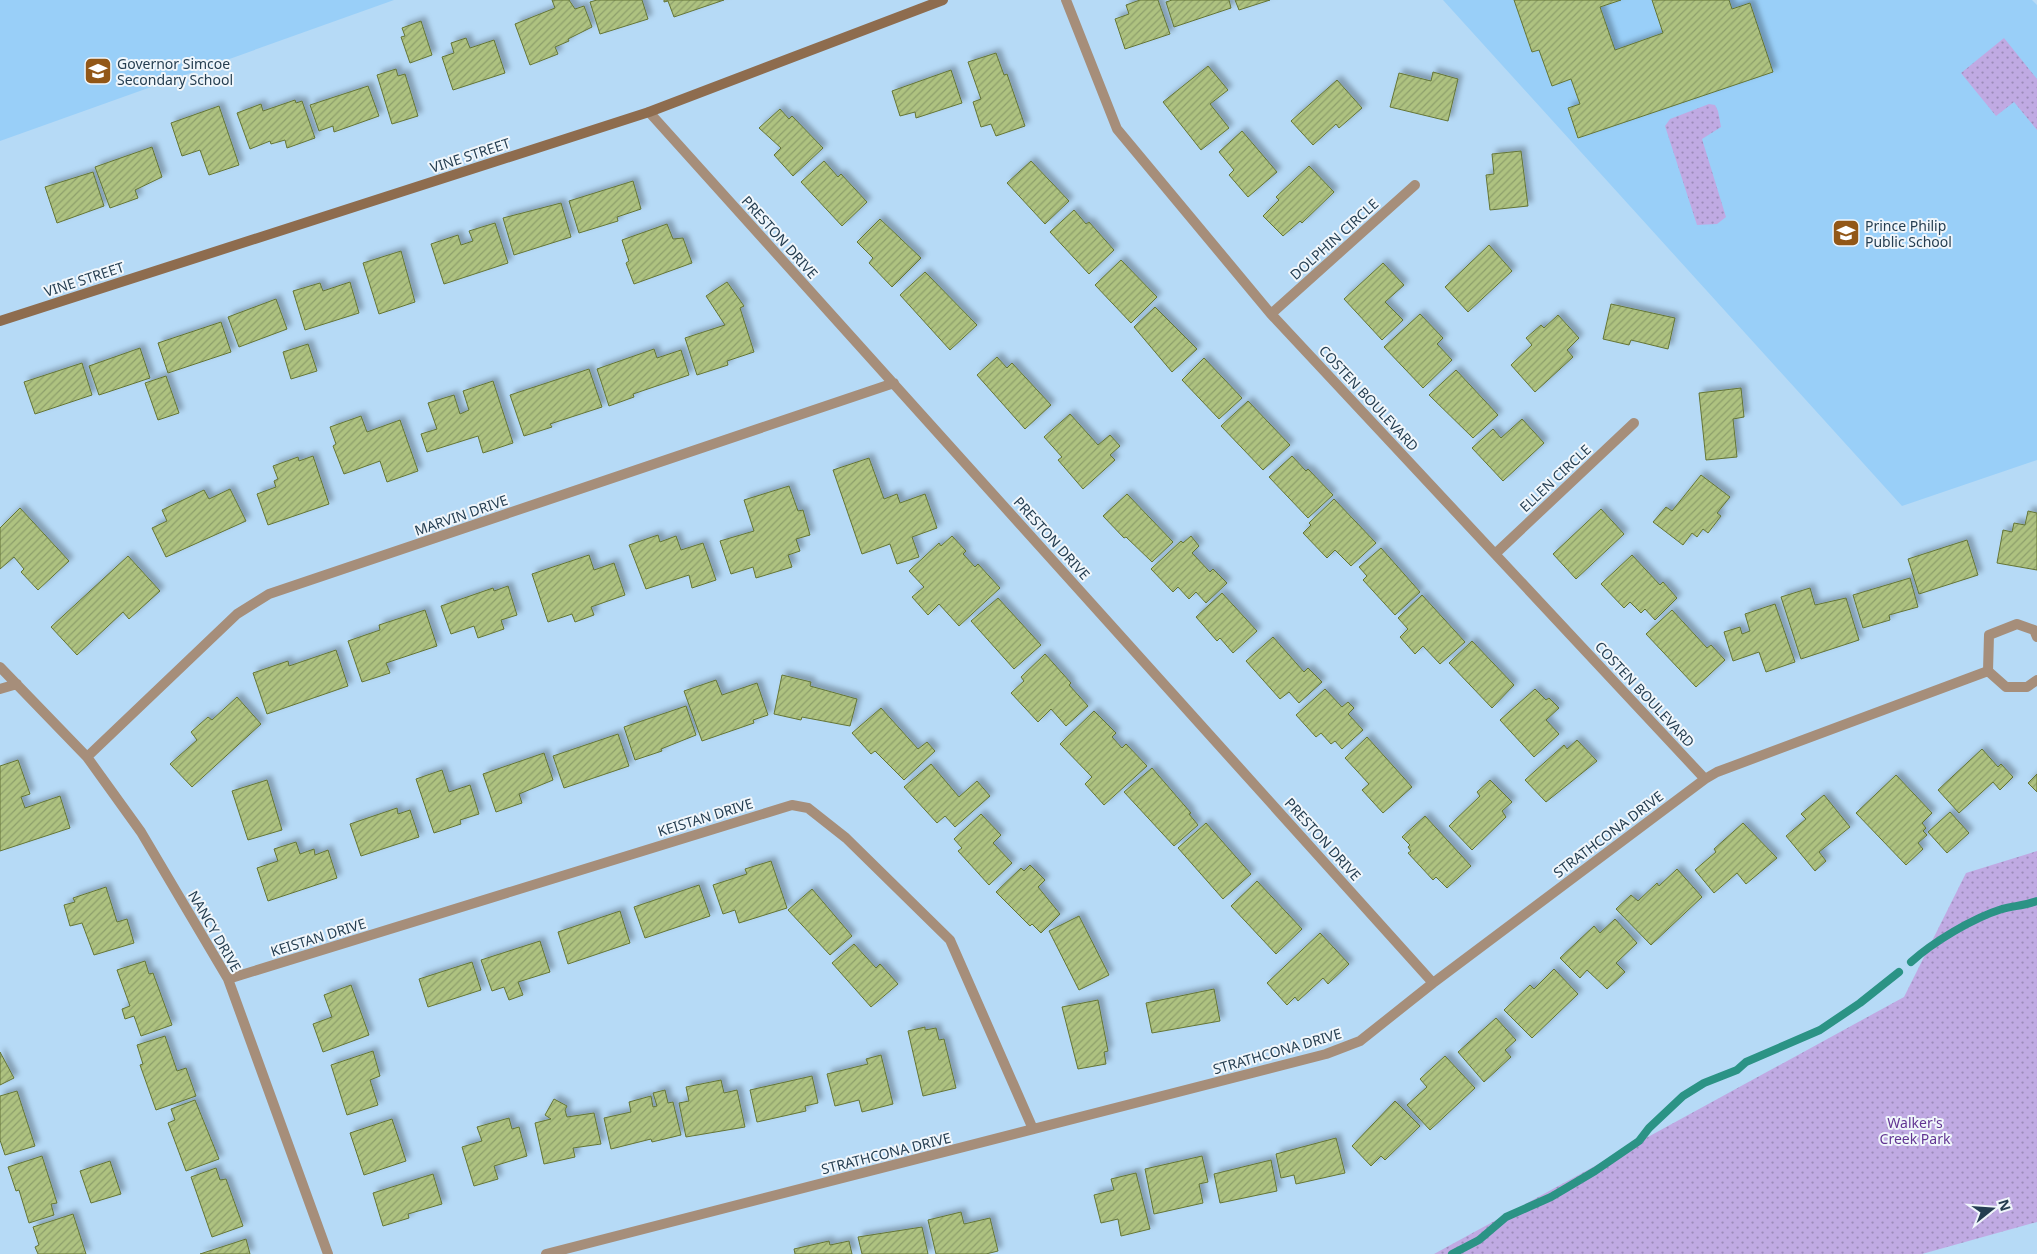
<svg xmlns="http://www.w3.org/2000/svg" width="2037" height="1254" font-family="'Noto Sans',sans-serif">
  <defs>
    <pattern id="park-dots" width="8" height="8" patternUnits="userSpaceOnUse" patternTransform="scale(1.25)"><rect width="8" height="8" fill="#c0aae3"/><path d="M2 2h.1M6 6h.1" fill="none" stroke="#9c8cba" stroke-width="1.8" stroke-linecap="round"/></pattern>
    <pattern id="building-hatch" width="6" height="6" patternUnits="userSpaceOnUse" patternTransform="scale(1.25)"><rect width="6" height="6" fill="#aec280"/><path d="M-1 1l2-2M0 6l6-6M5 7l2-2" fill="none" stroke="#8d9f6b"/></pattern>
    <filter id="shadow"><feDropShadow dx="4.5" dy="-4.5" stdDeviation="2.5" flood-color="#0004"/></filter>
  </defs>
  <rect width="100%" height="100%" fill="#b6daf6"/>
  <!-- built -->
  <path fill="#99cff8" d="M0 0H394L0 141Z
    M1443 0H2032L2037 5V460L1902 506Z"/>
  <!-- park -->
  <path fill="url(#park-dots)" d="M2004 38 2037 79V130L2014 102 1996 116 1961 73Z
    M1709 104 1715 105 1718 111 1721 127 1702 139 1726 217 1717 224 1697 225 1665 126 1670 119Z
    M2037 851V1222L1922 1254H1434L1904 997 1966 873Z"/>
  <g fill="none" stroke-linecap="round" stroke-linejoin="round">
    <!-- stream -->
    <path stroke="#2b9385" stroke-width="8" d="M1911 962C1933 942 1973 918 2002 909 2014 906 2026 905 2037 901
      M1452 1254 1479 1240 1506 1217 1551 1197 1595 1171 1639 1141 1649 1128 1683 1096 1704 1083 1737 1070 1746 1062 1820 1030 1860 1003 1899 972"/>
  </g>
  <!-- building -->
  <path fill="url(#building-hatch)" stroke="#647536" filter="url(#shadow)" d="M552 0H569L575 9 584 6 592 27 568 39 569 41 555 47 558 54 530 65 515 24 555 8Z
    M597 0H642L648 19 600 34 590 2Z
    M664 0H724L674 17 668 1 664 2Z
    M1140 0H1158L1170 34 1125 49 1115 19 1129 14 1126 5Z
    M1172 0H1229L1231 8 1174 27 1166 2Z
    M1235 0H1270L1239 10Z
    M1514 0H1621L1600 7 1615 50 1663 33 1652 0H1729L1732 9 1750 3 1773 72 1578 138 1568 108 1580 104 1571 79 1552 86 1539 50 1532 52Z
    M421 21 432 55 410 63 401 37 405 36 402 28Z
    M466 38 470 48 494 40 505 73 453 90 442 57 454 53 451 43Z
    M996 53 1004 75 1007 74 1025 126 996 136 991 124 981 127 973 102 981 99 968 62Z
    M1208 66 1228 90 1210 104 1229 128 1201 150 1163 102Z
    M396 69 398 76 405 74 418 116 392 124 377 75Z
    M951 70 962 103 916 118 915 112 900 116 892 91Z
    M1433 72 1458 79 1448 121 1390 107 1399 73 1431 81Z
    M1337 80 1362 108 1339 128 1336 124 1313 145 1291 121Z
    M368 86 379 116 334 132 333 126 319 131 310 105Z
    M295 100 296 103 302 101 315 138 287 148 285 140 271 144 270 141 250 149 237 113 261 104 263 111Z
    M219 106 239 165 209 175 200 150 182 156 171 123Z
    M780 109 789 119 792 116 823 148 793 176 774 155 781 148 759 128Z
    M1242 131 1277 172 1248 197 1229 175 1234 170 1219 152Z
    M152 147 162 177 135 190 138 198 110 208 95 167Z
    M1521 151 1528 206 1490 210 1486 175 1494 174 1492 154Z
    M824 161 838 177 841 174 867 202 842 226 801 182Z
    M1031 161 1069 201 1045 224 1007 183Z
    M1309 166 1334 192 1302 223 1300 221 1283 236 1263 216 1279 200 1276 197Z
    M93 172 104 206 57 223 45 187Z
    M633 181 641 209 617 217 618 221 579 233 569 201Z
    M561 203 571 237 514 255 503 218Z
    M1074 210 1086 224 1089 222 1114 250 1089 274 1050 232Z
    M880 219 921 258 892 287 869 263 873 258 857 242Z
    M495 223 508 263 444 284 431 244 458 235 461 245 473 241 469 231Z
    M667 224 673 239 683 238 692 263 634 284 626 263 629 261 622 240Z
    M1489 245 1512 271 1468 312 1445 287Z
    M401 251 415 302 379 314 363 263Z
    M1121 260 1157 297 1131 323 1095 285Z
    M1383 263 1404 285 1385 302 1403 320 1382 340 1344 299Z
    M925 272 977 325 950 350 900 295Z
    M350 282 359 313 305 330 293 291 320 283 323 291Z
    M727 282 744 306 740 308 754 352 727 361 728 365 697 375 685 338 725 325 706 296Z
    M276 299 287 329 239 347 228 317Z
    M1611 304 1675 318 1668 349 1631 340 1629 345 1603 339Z
    M1155 307 1197 349 1172 372 1134 327Z
    M1420 314 1443 338 1437 344 1452 360 1423 388 1384 347Z
    M1558 315 1579 338 1567 350 1573 357 1535 392 1511 365 1532 345 1526 338 1541 325 1544 328Z
    M221 322 231 352 168 373 158 343Z
    M308 344 317 371 291 379 283 352Z
    M140 348 150 378 99 395 89 366Z
    M654 349 657 358 681 350 689 375 633 394 634 397 609 406 597 369Z
    M997 357 1007 368 1012 363 1051 405 1025 429 977 375Z
    M1204 358 1242 398 1219 419 1182 380Z
    M82 363 92 395 35 414 24 382Z
    M589 369 602 407 550 424 552 427 524 436 510 395Z
    M1456 370 1498 415 1473 438 1429 395Z
    M166 376 179 413 158 420 145 383Z
    M493 381 513 443 483 453 478 436 427 452 421 434 437 429 428 403 454 395 460 414 469 410 463 391Z
    M1741 388 1744 417 1733 419 1737 457 1706 460 1699 393Z
    M1248 401 1290 445 1263 470 1221 426Z
    M1070 414 1098 445 1110 435 1120 446 1110 455 1115 460 1083 489 1058 460 1062 457 1044 437Z
    M361 416 367 432 400 420 418 471 387 482 380 461 344 474 333 446 336 444 330 427Z
    M1522 419 1544 443 1503 481 1472 448 1493 429 1501 438Z
    M313 456 329 504 268 525 257 494 276 487 274 481 278 479 273 466 298 457 299 461Z
    M1292 456 1306 471 1308 469 1333 495 1308 518 1269 477Z
    M869 458 884 499 897 494 900 503 925 494 937 528 912 537 919 557 897 564 890 544 862 554 833 470Z
    M1701 475 1730 497 1717 513 1721 516 1708 533 1703 529 1697 537 1692 533 1683 545 1653 522 1666 507 1672 511Z
    M789 486 798 511 803 510 810 535 796 539 800 551 788 555 792 567 756 578 753 567 731 574 720 541 754 531 744 500Z
    M230 489 246 521 166 557 152 528 167 521 162 510 204 490 209 499Z
    M1127 494 1173 542 1152 562 1126 537 1124 538 1103 516Z
    M1334 499 1376 543 1351 566 1335 550 1327 558 1303 533 1311 525 1309 523Z
    M20 508 69 561 38 590 21 572 24 569 14 557 0 569V528Z
    M1601 509 1624 534 1576 579 1553 554Z
    M2028 511 2037 513V570L1997 563 2003 530 2012 532 2014 523 2025 525Z
    M658 535 660 542 676 536 681 550 703 543 716 580 692 588 689 575 646 589 629 545Z
    M952 536 966 551 963 554 975 567 978 564 1000 588 959 626 939 604 928 615 912 597 924 587 909 571 939 543 941 546Z
    M1191 536 1199 546 1192 553 1210 572 1213 569 1227 583 1206 603 1196 592 1189 599 1178 587 1173 592 1151 569 1181 541 1183 543Z
    M1967 540 1978 575 1919 594 1908 559Z
    M1381 548 1420 592 1395 615 1363 580 1367 576 1359 567Z
    M589 555 594 570 614 563 625 595 591 607 594 615 575 622 572 614 548 622 532 574Z
    M1632 555 1660 585 1663 582 1677 598 1655 620 1645 609 1641 613 1630 602 1624 608 1601 584Z
    M128 556 160 591 129 619 123 612 77 655 51 627Z
    M1910 578 1918 607 1889 615 1890 620 1863 628 1853 595Z
    M508 586 517 615 501 620 504 629 478 638 474 626 451 634 441 606 493 588 494 591Z
    M1810 588 1815 605 1846 598 1859 640 1801 659 1781 597Z
    M1222 593 1257 631 1233 653 1220 638 1217 641 1196 617Z
    M1422 595 1465 642 1440 664 1423 646 1415 654 1400 637 1408 629 1398 618Z
    M998 598 1041 645 1014 669 971 621Z
    M1775 604 1795 662 1766 672 1759 652 1733 661 1724 632 1740 627 1742 634 1750 631 1745 614Z
    M425 610 437 646 386 663 390 673 362 682 348 641 380 630 379 625Z
    M1672 610 1707 648 1711 645 1725 660 1696 687 1646 634Z
    M1273 637 1304 672 1308 668 1322 682 1299 703 1289 692 1280 699 1246 661Z
    M1472 641 1514 685 1492 708 1449 663Z
    M336 650 348 686 267 714 253 673 288 661 289 666Z
    M1045 654 1071 683 1069 685 1088 706 1066 726 1051 709 1038 722 1011 693 1024 681 1021 677Z
    M782 675 811 682 810 686 857 699 850 726 802 717 801 720 774 714Z
    M716 680 722 695 757 683 768 715 753 720 754 723 702 741 684 691Z
    M1325 689 1342 707 1348 702 1354 708 1348 714 1363 730 1342 749 1335 741 1331 744 1321 733 1316 737 1296 715Z
    M1535 689 1546 700 1549 698 1559 708 1546 720 1559 734 1534 757 1500 720Z
    M237 697 261 724 192 787 170 764 197 740 191 732 208 717 212 720Z
    M686 706 696 735 661 749 662 751 635 760 624 727Z
    M881 708 918 749 927 742 935 751 904 780 875 751 871 754 852 733Z
    M1094 711 1116 733 1112 737 1122 748 1126 744 1147 766 1104 805 1085 784 1092 777 1060 744Z
    M618 734 629 766 564 788 553 756Z
    M1367 737 1412 787 1383 813 1362 790 1369 784 1345 758Z
    M1577 740 1597 761 1546 802 1525 780 1564 745 1567 749Z
    M1982 749 1998 767 2001 764 2013 777 2000 790 1993 782 1959 813 1938 790Z
    M544 753 553 780 519 794 522 803 496 812 483 774Z
    M18 760 30 794 21 797 25 808 60 796 70 828 0 851V766Z
    M931 764 959 797 977 781 990 796 955 827 945 816 937 823 904 787Z
    M1152 768 1191 813 1189 814 1198 825 1174 846 1124 792Z
    M442 770 449 792 470 785 479 814 460 820 461 824 434 833 416 779Z
    M2037 774V792L2028 783Z
    M1896 775 1932 813 1922 823 1926 828 1923 831 1927 835 1918 843 1923 849 1906 865 1856 813Z
    M267 780 282 830 248 840 232 791Z
    M1490 780 1512 802 1502 811 1506 817 1472 850 1449 826 1480 796 1477 792Z
    M1824 795 1850 827 1819 852 1826 861 1815 871 1786 836 1806 819 1801 814Z
    M397 808 398 814 410 810 419 837 361 856 350 824Z
    M1950 812 1969 833 1947 853 1928 832Z
    M981 814 1001 835 993 843 1012 863 989 885 958 851 962 848 954 839Z
    M1425 816 1471 866 1447 888 1436 877 1433 880 1408 853 1411 851 1408 847 1410 845 1402 837Z
    M1206 823 1251 874 1223 899 1178 848Z
    M1743 823 1777 858 1746 884 1737 873 1714 893 1695 870 1716 852 1714 849Z
    M296 842 300 854 314 849 315 855 328 850 337 878 268 901 257 868 278 861 274 849Z
    M771 861 787 908 739 923 735 910 723 914 713 885 747 874 745 869Z
    M1030 865 1045 880 1038 887 1060 914 1041 933 1032 924 1030 926 996 892 1021 868 1024 871Z
    M1677 869 1702 897 1651 945 1616 909 1631 895 1638 901 1657 883 1659 886Z
    M1257 881 1302 929 1276 954 1231 906Z
    M699 885 710 916 645 938 634 907Z
    M106 887 117 922 127 919 134 943 94 955 82 923 70 926 64 905 75 902 73 898Z
    M812 889 852 936 830 955 788 910Z
    M620 911 630 943 568 964 558 932Z
    M1079 916 1109 975 1079 990 1049 931Z
    M1615 919 1637 943 1616 963 1625 972 1607 989 1587 970 1580 978 1560 958 1594 926 1600 933Z
    M1320 933 1349 964 1328 984 1323 978 1298 1001 1295 997 1287 1005 1267 983Z
    M540 941 550 972 518 982 523 995 509 1000 504 987 492 991 481 960Z
    M854 944 876 968 880 964 898 984 871 1007 832 963Z
    M145 961 149 974 153 973 172 1025 141 1036 134 1016 125 1019 122 1009 130 1006 117 970Z
    M472 962 481 990 428 1007 419 979Z
    M1554 969 1578 994 1532 1038 1504 1010 1530 985 1534 989Z
    M351 985 369 1035 323 1052 313 1024 332 1017 324 995Z
    M1214 989 1220 1021 1152 1033 1146 1003Z
    M1098 1000 1108 1051 1104 1052 1106 1064 1078 1069 1062 1007Z
    M1496 1018 1516 1040 1505 1050 1511 1057 1484 1082 1458 1052Z
    M925 1027V1030L936 1028 939 1040 944 1039 956 1088 923 1096 908 1031Z
    M165 1036 177 1071 186 1068 196 1096 156 1110 140 1065 143 1064 137 1045Z
    M373 1051 380 1076 370 1080 378 1105 347 1115 331 1065Z
    M0 1052 14 1078 0 1085Z
    M881 1055 893 1104 862 1112 859 1100 835 1106 827 1074 868 1064 866 1059Z
    M1445 1056 1475 1088 1430 1130 1407 1105 1427 1087 1420 1079Z
    M812 1076 818 1103 805 1106 806 1111 757 1122 750 1090Z
    M721 1080 724 1093 737 1090 745 1127 686 1137 679 1103 689 1101 686 1087Z
    M665 1090 668 1103 673 1102 681 1135 652 1142 651 1139 611 1149 604 1118 631 1112 629 1102 651 1096 653 1107 657 1106 653 1093Z
    M17 1091 35 1146 5 1155 0 1140V1096Z
    M554 1099 567 1106 565 1110 567 1117 594 1113 601 1144 573 1148 575 1157 544 1164 535 1123 551 1119 545 1115Z
    M195 1100 219 1159 186 1171 168 1123 175 1120 171 1109Z
    M1395 1101 1420 1126 1385 1160 1381 1156 1371 1166 1352 1146Z
    M509 1118 512 1129 519 1127 527 1156 494 1166 498 1179 474 1186 462 1147 482 1141 477 1127Z
    M392 1119 406 1161 364 1175 350 1133Z
    M1336 1138 1345 1173 1296 1184 1294 1175 1281 1178 1276 1154Z
    M42 1156 57 1203 51 1204 54 1215 29 1223 19 1190 16 1191 8 1167Z
    M1202 1156 1208 1182 1199 1184 1203 1203 1154 1214 1145 1169Z
    M1271 1160 1277 1191 1220 1203 1214 1174Z
    M110 1161 121 1194 91 1203 80 1171Z
    M216 1168 220 1180 226 1179 243 1226 212 1237 191 1177Z
    M1136 1173 1150 1229 1121 1236 1118 1219 1101 1223 1094 1195 1114 1190 1111 1179Z
    M433 1174 442 1204 408 1214 409 1218 383 1226 373 1193Z
    M961 1212 964 1224 990 1218 998 1251 986 1254H936L928 1220Z
    M73 1214 86 1254H38L35 1247 39 1245 33 1227Z
    M922 1227 928 1254H862L858 1237Z
    M246 1239 250 1254H200Z
    M829 1241 830 1245 849 1241 852 1254H795L794 1249Z"/>
  <g fill="none" stroke-linecap="round" stroke-linejoin="round">
    <!-- street -->
    <path stroke="#a68e7a" stroke-width="10" d="M1066 0 1117 129 1271 314 1705 779
      M649 112 1433 983
      M1271 314 1415 185
      M1495 554 1634 423
      M0 667 87 757 141 832 228 979 328 1254
      M1988 671 1989 635 2017 624 2034 630 2037 637
      M1988 671 2006 687H2027L2037 680
      M0 689 17 684
      M87 757 237 614 269 594 894 383
      M228 979 792 805 808 808 846 838 950 940 1033 1129
      M546 1254 1326 1054 1360 1041 1433 983 1705 779 1717 772 1988 671"/>
    <!-- secondary -->
    <path stroke="#8e6c4e" stroke-width="10" d="M0 321 649 112 943 0"/>
  </g>
  <!-- icons -->
  <defs>
    <g id="school-square" transform="scale(1.4375)"><rect x="-9" y="-9" width="18" height="18" rx="4" fill="#925717" stroke="#f0f6fb"/><path d="M0-5L7-2L0 1L-7-2ZM-4 1L0 2.5L4 1V4Q0 6-4 4Z" fill="#fff"/></g>
  </defs>
  <g fill-rule="evenodd">
    <use href="#school-square" x="98" y="71"/>
    <use href="#school-square" x="1846" y="233"/>
  </g>
  <g text-anchor="middle" dominant-baseline="central" stroke-width="4" stroke-linejoin="round" paint-order="stroke">
    <!-- poi labels -->
    <g font-size="14" fill="#253e51" stroke="#f0f6fb" text-anchor="start">
      <text x="117" y="63">Governor Simcoe<tspan x="117" dy="16">Secondary School</tspan></text>
      <text x="1865" y="225">Prince Philip<tspan x="1865" dy="16">Public School</tspan></text>
    </g>
    <!-- street labels -->
    <g font-size="14" fill="#253e51" stroke="#f0f6fb">
      <text transform="translate(470 155) rotate(-18)">VINE STREET</text>
      <text transform="translate(780 237) rotate(48)">PRESTON DRIVE</text>
      <text transform="translate(1334 239) rotate(-42)">DOLPHIN CIRCLE</text>
      <text transform="translate(84 279) rotate(-18)">VINE STREET</text>
      <text transform="translate(1369 398) rotate(47)">COSTEN BOULEVARD</text>
      <text transform="translate(1555 478) rotate(-43)">ELLEN CIRCLE</text>
      <text transform="translate(461 515) rotate(-19)">MARVIN DRIVE</text>
      <text transform="translate(1052 538) rotate(48)">PRESTON DRIVE</text>
      <text transform="translate(1645 694) rotate(47)">COSTEN BOULEVARD</text>
      <text transform="translate(705 817) rotate(-17)">KEISTAN DRIVE</text>
      <text transform="translate(1608 834) rotate(-37)">STRATHCONA DRIVE</text>
      <text transform="translate(1323 839) rotate(48)">PRESTON DRIVE</text>
      <text transform="translate(215 931) rotate(60)">NANCY DRIVE</text>
      <text transform="translate(318 937) rotate(-17)">KEISTAN DRIVE</text>
      <text transform="translate(1277 1051) rotate(-16)">STRATHCONA DRIVE</text>
      <text transform="translate(886 1153) rotate(-14)">STRATHCONA DRIVE</text>
    </g>
    <!-- park labels -->
    <g font-size="14" fill="#613492" stroke="#f0f6fb">
      <text x="1915" y="1122">Walker's<tspan x="1915" dy="16">Creek Park</tspan></text>
    </g>
  </g>
  <!-- north arrow -->
  <g transform="translate(1992 1209) rotate(73)" stroke="#f0f6fb" stroke-width="4" paint-order="stroke">
  <path d="M0-4L9 19L0 12L-9 19Z" fill="#253e51"/>
  <text y="-8" font-size="14" font-weight="bold" text-anchor="middle" fill="#253e51">N</text>
  </g>
</svg>
